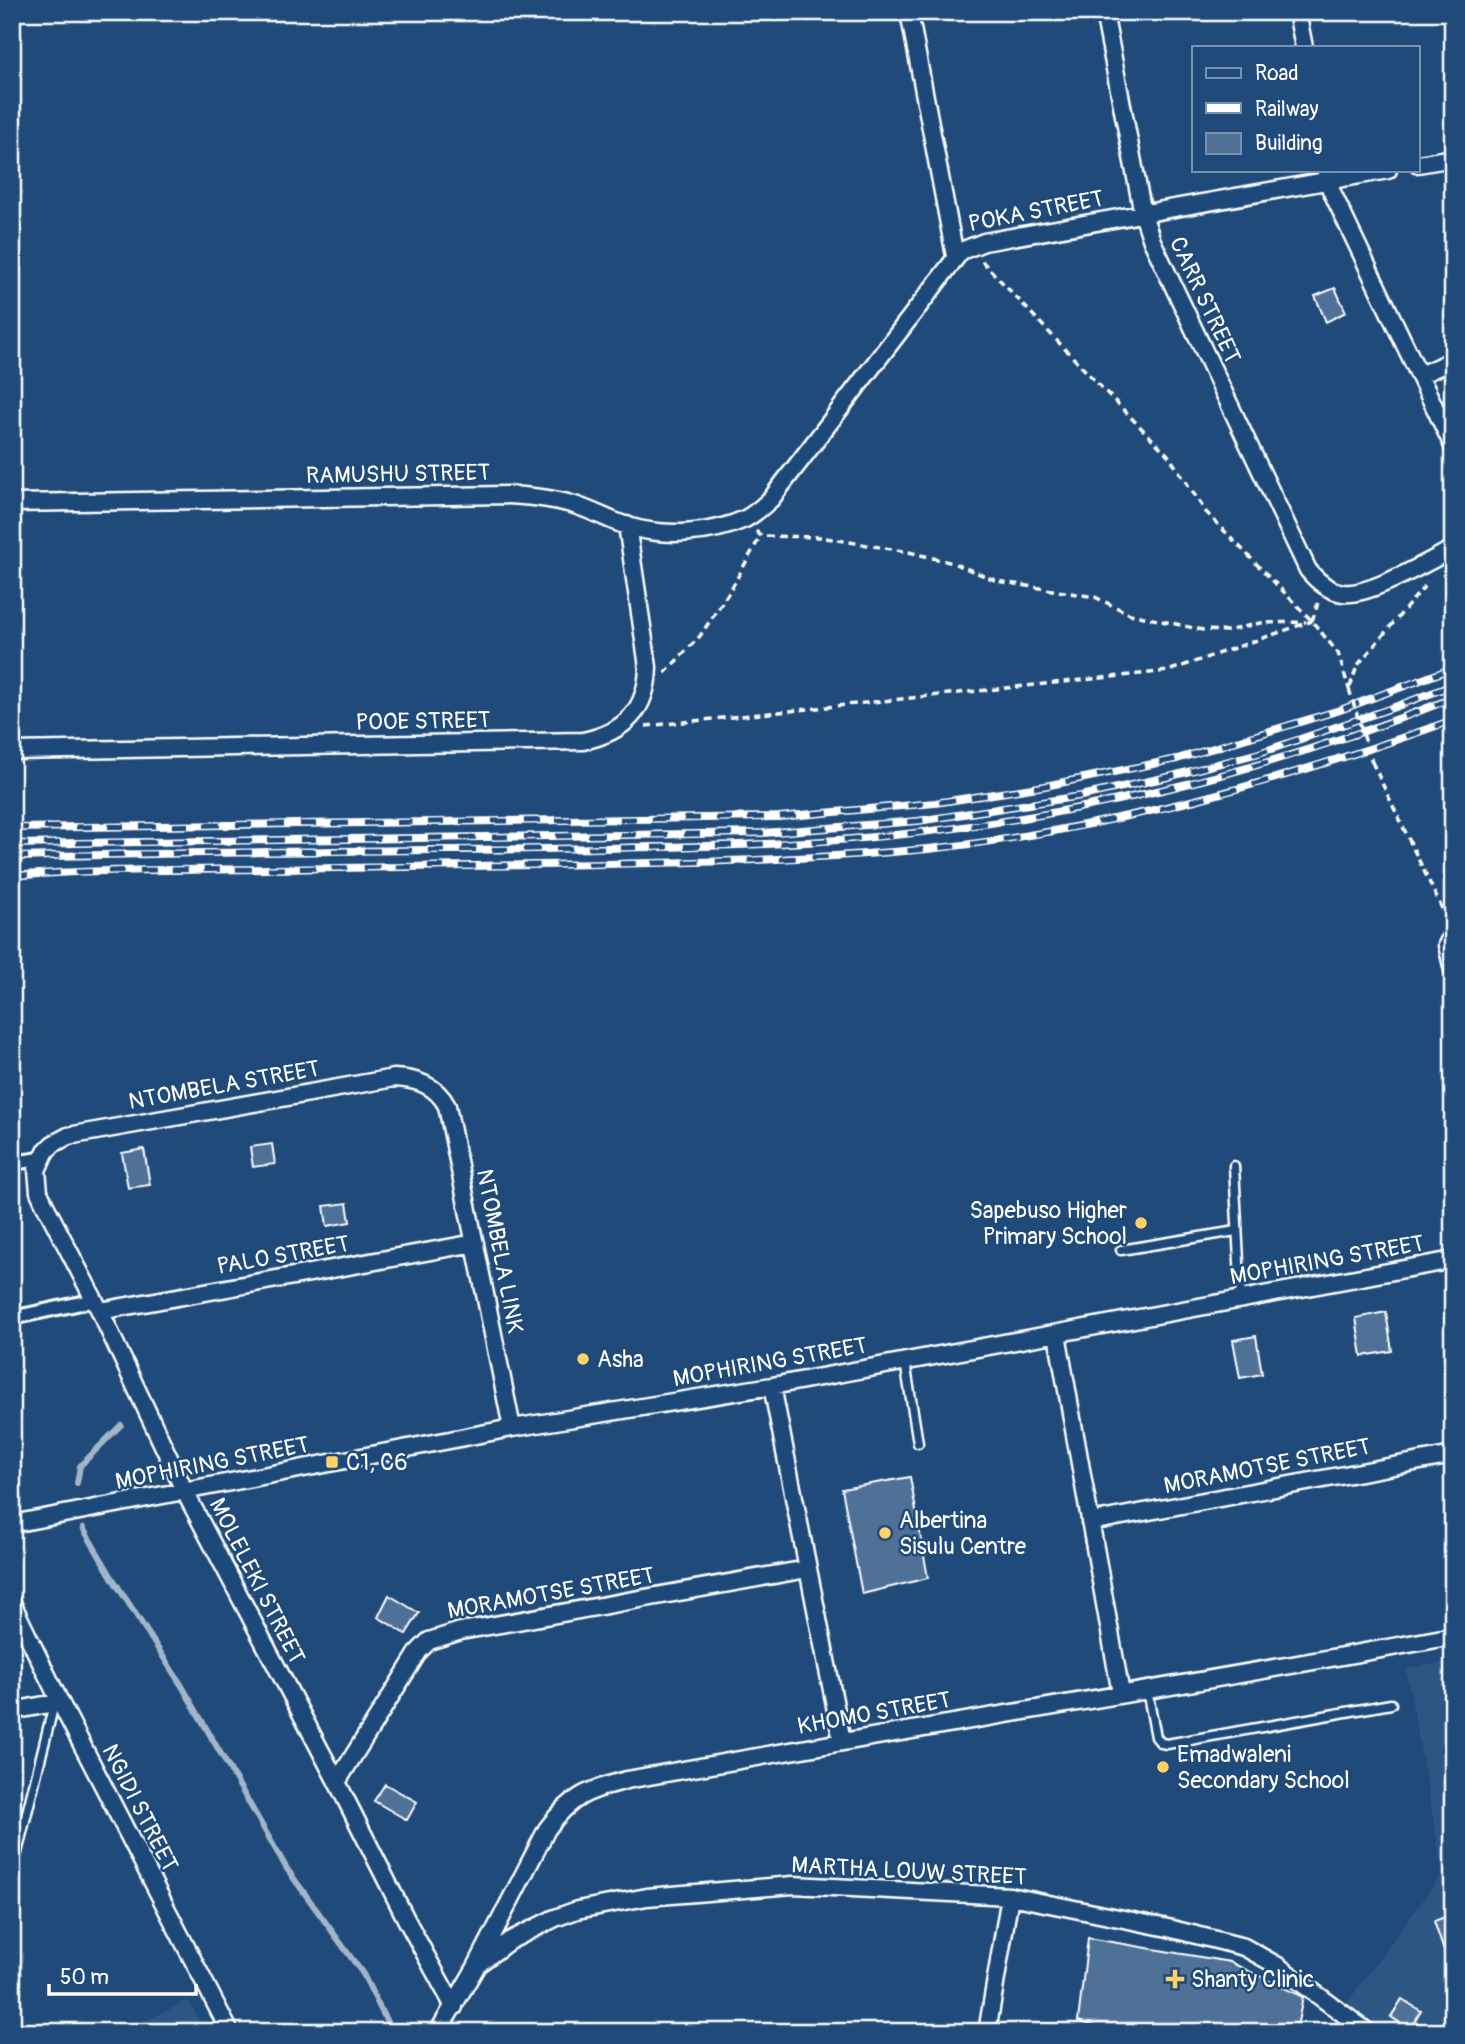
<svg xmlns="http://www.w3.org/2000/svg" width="1465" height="2044" font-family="Pangolin,sans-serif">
  <rect width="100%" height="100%" fill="#1f4a7a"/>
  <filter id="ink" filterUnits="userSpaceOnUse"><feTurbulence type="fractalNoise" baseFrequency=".0143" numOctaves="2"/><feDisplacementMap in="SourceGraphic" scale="14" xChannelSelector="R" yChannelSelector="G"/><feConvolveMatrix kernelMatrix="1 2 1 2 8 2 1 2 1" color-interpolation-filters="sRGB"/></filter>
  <g filter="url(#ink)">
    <!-- built -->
    <path fill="#2e5683" d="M1453 1661V2032H1389L1346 2004 1443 1873 1406 1669Z
      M188 2000 206 2032H124Z"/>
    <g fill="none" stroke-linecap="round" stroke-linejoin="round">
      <!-- stream -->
      <path stroke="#a3b5c8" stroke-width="6" d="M77 1483 80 1466 121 1425
        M83 1528 113 1579 182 1686 287 1869 363 1974 392 2032"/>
    </g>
    <!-- building -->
    <path fill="#507197" stroke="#fff" stroke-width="2" d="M1335 288 1346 312 1326 322 1315 296Z
      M272 1144 275 1164 253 1167 250 1147Z
      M144 1149 150 1185 128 1188 122 1153Z
      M347 1203 350 1222 327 1226 324 1206Z
      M1386 1312 1392 1351 1362 1356 1356 1318Z
      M1256 1336 1262 1374 1240 1378 1233 1340Z
      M910 1477 928 1578 862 1594 842 1489Z
      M389 1595 419 1613 406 1634 378 1617Z
      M385 1784 417 1802 407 1820 374 1801Z
      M1453 1914V1968L1450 1969 1434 1921Z
      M1088 1938 1230 1962 1303 1997 1296 2032H1113L1078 2021Z
      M1402 1999 1421 2011 1410 2029 1391 2017Z"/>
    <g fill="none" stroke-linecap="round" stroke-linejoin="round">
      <!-- service casing -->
      <g stroke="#fff" stroke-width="13">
        <path id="service" d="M1234 1166 1241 1299
          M1121 1250 1236 1231
          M905 1362 918 1443
          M1147 1690 1156 1737 1161 1743 1167 1744 1391 1704
          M16 1857 54 1704"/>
      </g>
      <!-- pedestrian casing -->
      <g stroke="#fff" stroke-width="18">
        <path id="pedestrian" d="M12 1163 41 1159
          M12 1318 95 1300"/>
      </g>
      <!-- minor casing -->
      <g stroke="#fff" stroke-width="21">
        <path id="minor" d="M909 12 955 256
          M1104 12 1143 214 1152 241 1308 570C1317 581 1328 591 1343 593 1368 597 1429 561 1453 549
          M1297 12 1304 47
          M1418 164 1453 158
          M1326 172 1331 190 1453 446
          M1420 375 1453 360
          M12 503 507 495C529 496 550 498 571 504 590 509 608 520 627 526 663 537 710 535 745 519 755 514 763 506 771 499L961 251 984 242 1388 170
          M12 751 583 741C625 732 647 710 648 667L627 525
          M1453 932 1447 945 1453 970
          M100 1311 475 1243
          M1057 1334 1121 1694
          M772 1386 842 1741
          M1090 1522 1453 1455
          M12 1524 512 1428 772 1386 1453 1260
          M12 1603 60 1702 230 2032
          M12 1711 60 1702
          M337 1782 419 1651 429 1641 461 1631 807 1569
          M480 1963 509 1941 555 1918 577 1910 647 1897 793 1885 1010 1896 1168 1928 1244 1947 1278 1966 1368 2032
          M454 2007 407 1921 337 1782 185 1492 100 1311 44 1203 39 1192 37 1170 46 1151 53 1144 68 1136 394 1078C417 1079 436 1085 447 1106L512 1428
          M438 2032 476 1967 547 1829C571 1796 588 1790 627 1780 902 1730 1178 1687 1453 1636
          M987 2032 1010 1896"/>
      </g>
      <!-- path -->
      <path stroke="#fff" stroke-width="3.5" stroke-dasharray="7 5" stroke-linecap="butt" d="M982 261 1097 383 1168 455 1206 512 1312 621 1338 653 1349 689
        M756 531 761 536 820 537 909 552 953 563 997 581 1095 597 1130 614 1203 630 1227 631 1260 623 1306 622
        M1312 621 1319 600
        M665 673 700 636 731 589 760 537
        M1350 687 1357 666 1428 582
        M646 726 1168 671 1312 621
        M1372 762 1446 917"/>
      <!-- service -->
      <use href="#service" stroke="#1f4a7a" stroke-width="8"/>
      <!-- pedestrian -->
      <use href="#pedestrian" stroke="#1f4a7a" stroke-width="12"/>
      <!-- minor -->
      <use href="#minor" stroke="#1f4a7a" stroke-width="16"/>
      <!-- rail casing -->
      <g stroke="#fff" stroke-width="8">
        <path id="rail" d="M12 828 779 817 935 803 1045 786 1177 759 1340 710 1453 668
          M12 844 763 833 918 821 1081 796 1168 777 1259 753 1392 708 1453 685
          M12 857C188 852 364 851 540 849 648 847 755 847 863 838 1064 821 1265 773 1453 698
          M12 876C97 869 183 870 269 869 381 867 493 866 606 864 713 862 820 859 928 849 1108 830 1283 781 1453 720"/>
      </g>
      <!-- rail -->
      <use href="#rail" stroke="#1f4a7a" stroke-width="5" stroke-dasharray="16" stroke-linecap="butt"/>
      <!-- path-bridge -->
      <path stroke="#fff" stroke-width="3.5" stroke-dasharray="7 5" stroke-linecap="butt" d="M1349 689 1372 762"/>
    </g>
  </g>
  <!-- markers -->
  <g fill="#ffd166" stroke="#1f4a7a" stroke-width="2.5">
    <circle cx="1141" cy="1223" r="7"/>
    <circle cx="583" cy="1359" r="7"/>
    <rect x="325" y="1455" width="14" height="14" rx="3.5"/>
    <circle cx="885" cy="1533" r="7"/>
    <circle cx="1163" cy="1767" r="7"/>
    <path d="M1171.5 1968.5h7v7h7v7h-7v7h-7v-7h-7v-7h7z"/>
  </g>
  <g text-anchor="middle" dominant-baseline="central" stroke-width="5" stroke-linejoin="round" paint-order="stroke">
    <!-- street labels -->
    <g font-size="23" fill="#fff" stroke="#1f4a7a">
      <text transform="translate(1036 211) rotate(-11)">POKA STREET</text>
      <text transform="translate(1205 300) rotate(65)">CARR STREET</text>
      <text transform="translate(398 474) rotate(-1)">RAMUSHU STREET</text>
      <text transform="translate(423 721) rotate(-1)">POOE STREET</text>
      <text transform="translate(224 1085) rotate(-10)">NTOMBELA STREET</text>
      <text transform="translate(500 1251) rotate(79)">NTOMBELA LINK</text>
      <text transform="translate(283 1255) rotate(-10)">PALO STREET</text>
      <text transform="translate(1327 1260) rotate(-10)">MOPHIRING STREET</text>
      <text transform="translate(770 1362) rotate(-10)">MOPHIRING STREET</text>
      <text transform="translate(212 1463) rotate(-11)">MOPHIRING STREET</text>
      <text transform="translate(1267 1466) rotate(-11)">MORAMOTSE STREET</text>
      <text transform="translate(257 1581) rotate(63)">MOLELEKI STREET</text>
      <text transform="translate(551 1593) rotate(-10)">MORAMOTSE STREET</text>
      <text transform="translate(874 1713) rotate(-10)">KHOMO STREET</text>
      <text transform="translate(140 1808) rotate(63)">NGIDI STREET</text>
      <text transform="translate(909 1871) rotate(3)">MARTHA LOUW STREET</text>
    </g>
    <!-- poi labels -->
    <g font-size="23" fill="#fff" stroke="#1f4a7a" text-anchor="start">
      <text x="1127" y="1210" text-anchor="end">Sapebuso Higher<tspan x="1127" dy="26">Primary School</tspan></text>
      <text x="597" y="1359">Asha</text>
      <text x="346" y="1462">C1, C6</text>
      <text x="899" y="1520">Albertina<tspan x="899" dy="26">Sisulu Centre</tspan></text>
      <text x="1177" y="1754">Emadwaleni<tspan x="1177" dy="26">Secondary School</tspan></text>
      <text x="1191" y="1979">Shanty Clinic</text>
    </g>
  </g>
  <!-- margin -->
  <rect width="1465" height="2044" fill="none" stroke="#1f4a7a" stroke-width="42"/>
  <rect x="21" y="21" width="1423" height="2002" fill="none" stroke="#fff" stroke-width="2.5" filter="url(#ink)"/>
  <!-- legend -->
  <rect x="1192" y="46" width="228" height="126" fill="#1f4a7a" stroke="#7992af" stroke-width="2"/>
  <rect x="1206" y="68" width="35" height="10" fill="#1f4a7a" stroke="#7992af" stroke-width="2"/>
  <text x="1255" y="80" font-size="21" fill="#ffffff">Road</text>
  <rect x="1206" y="103" width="35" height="10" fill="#ffffff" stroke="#7992af" stroke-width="2"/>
  <text x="1255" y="116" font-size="21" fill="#ffffff">Railway</text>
  <rect x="1206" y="133" width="35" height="21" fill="#507197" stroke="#7992af" stroke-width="2"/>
  <text x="1255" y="150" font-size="21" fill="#ffffff">Building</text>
  <!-- scale -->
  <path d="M49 1984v10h147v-10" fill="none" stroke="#ffffff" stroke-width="3.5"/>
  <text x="60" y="1984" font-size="21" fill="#ffffff" stroke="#1f4a7a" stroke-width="5" paint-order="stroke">50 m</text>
</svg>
